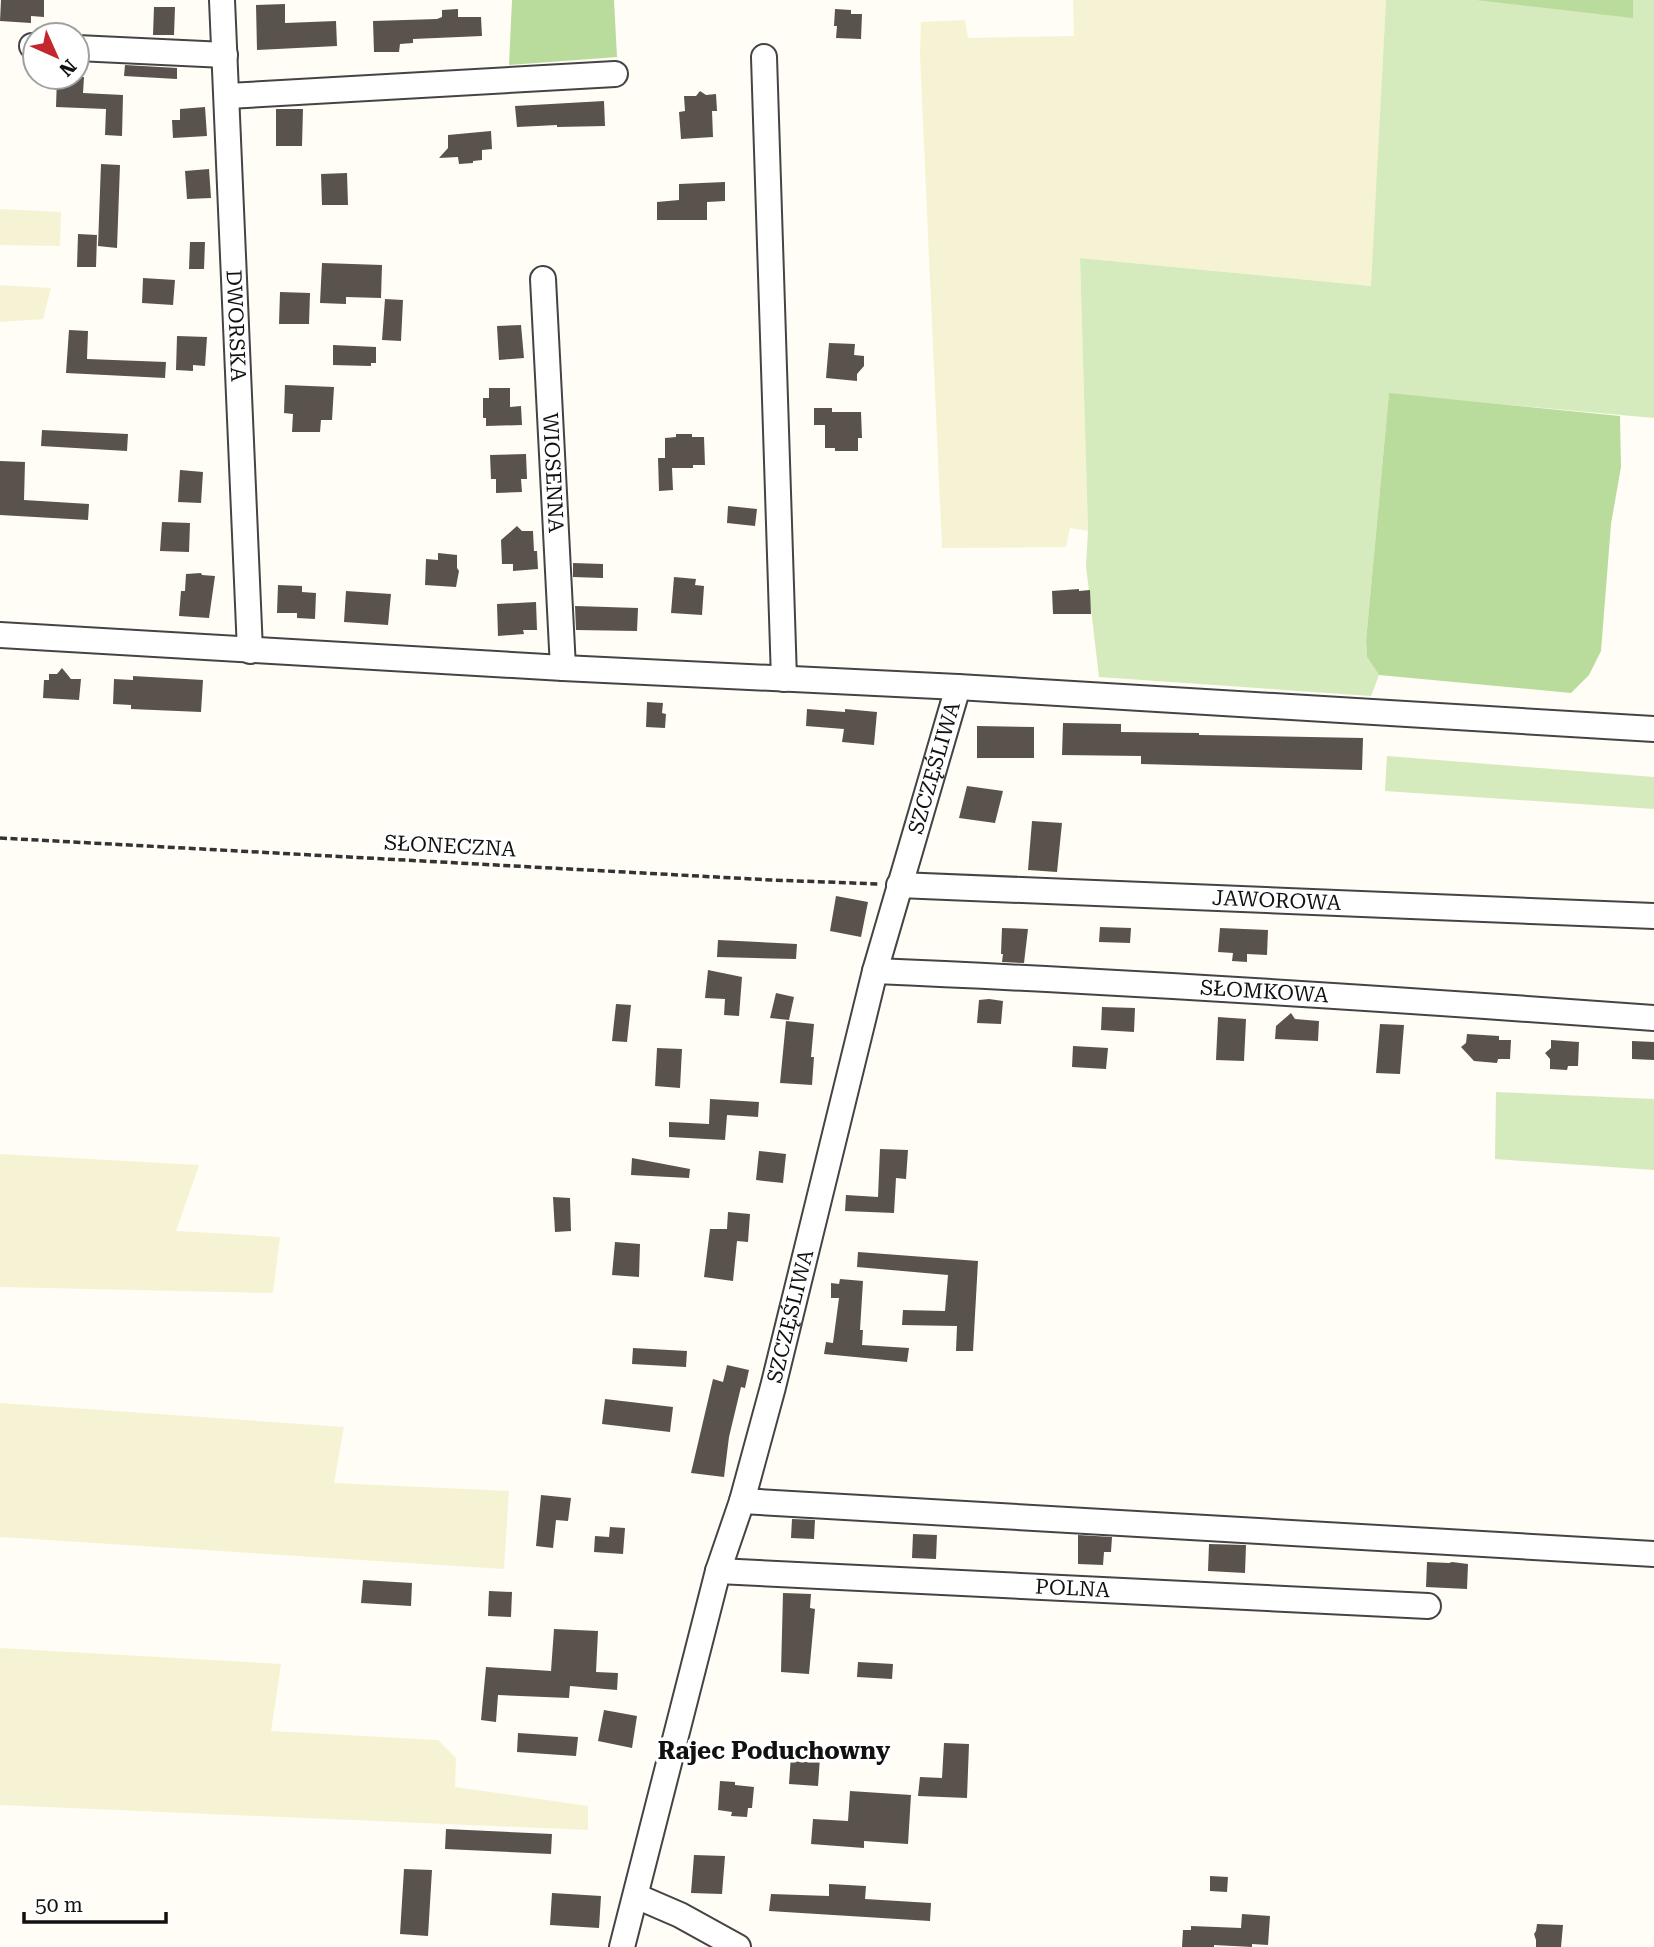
<svg xmlns="http://www.w3.org/2000/svg" width="1654" height="1947" font-family="'Roboto Serif',serif">
  <rect width="100%" height="100%" fill="#fffdf5"/>
  <!-- farmland -->
  <path fill="#f6f3d4" d="M1073 0H1386L1372 286 1080 258 1088 531 1070 528 1066 547 942 548 920 56 921 22 965 20 968 38 1074 36Z
    M0 209 61 212 60 246 0 245Z
    M0 285 51 288 43 319 0 322Z
    M0 1154 199 1165 176 1231 280 1237 273 1293 0 1287Z
    M0 1403 344 1427 334 1483 509 1491 504 1569 0 1537Z
    M0 1648 281 1664 271 1731 438 1740 456 1758 455 1787 588 1806V1830L0 1805Z"/>
  <!-- green -->
  <path fill="#d5ebbd" d="M1386 0H1654V418L1389 394 1366 641 1367 657 1379 675 1371 696 1099 677 1086 566 1088 531 1080 258 1371 286Z
    M1387 756 1654 777V809L1385 791Z
    M1496 1092 1654 1099V1170L1495 1159Z"/>
  <!-- forest -->
  <path fill="#b9dc9c" d="M512 0H614L617 57 509 65Z
    M1476 0H1633V18Z
    M1389 393 1620 416 1621 467 1611 524 1601 651 1589 675 1571 693 1379 675 1367 657 1366 641Z"/>
  <!-- building -->
  <path fill="#5a524d" d="M1 0H44V17L31 16V23L0 21Z
    M285 4V23L336 21 337 46 257 50 256 5Z
    M154 7H175L174 35H153Z
    M458 9V17H481L482 36 413 39V43L400 44 399 52H374L373 21 437 19 442 17V10Z
    M835 9 851 10V14H862L861 39 836 38 837 26H834Z
    M125 65 177 68V79L124 76Z
    M57 77H84L83 93 123 95 122 136 105 135 106 109 56 107Z
    M700 91 706 95 716 94 717 111H712L713 137 681 139 679 112 685 111 684 96H696Z
    M604 101 605 126 557 127V125L517 127 515 106Z
    M205 107 207 136 173 138 172 120H180V109Z
    M276 109H303L302 146H276Z
    M491 131 492 149 482 150V160L473 161V163L459 164 458 157 439 158 448 148V135Z
    M101 164 120 165 117 248 98 246Z
    M209 169 211 198 187 199 185 171Z
    M347 173 348 205H322L321 174Z
    M725 182V201L707 202V220H657V202L679 200V184Z
    M78 234 97 235 96 267H77Z
    M190 242H205L204 269H189Z
    M322 263 382 265 381 298 346 297V304L320 303Z
    M143 278 175 280 173 305 142 303Z
    M280 292 310 293 309 324H279Z
    M385 299 403 300 401 341 382 340Z
    M521 325 524 358 499 360 497 326Z
    M69 330 88 331 87 359 166 362 165 378 66 373Z
    M177 336 207 337 205 366 193 365V371L176 370Z
    M829 343 855 344 854 355 864 356V366L857 374V381L826 378Z
    M333 345 376 347V363H371V366L333 365Z
    M285 385 334 387 332 420H321L320 432H292L293 414 284 413Z
    M489 388H510V407L521 406 522 425 486 426V418H483V398H489Z
    M814 408H832V412H861L862 438H858V451H835V448H825V425H814Z
    M42 430 128 434 127 451 41 446Z
    M676 434H692V437H704L705 465H693V468H672L673 490 659 491 658 458H665V438L676 437Z
    M526 454 527 479H521L522 492 496 493V479H491L490 455Z
    M0 461 25 462 24 500 89 504 88 520 0 515Z
    M180 470 203 472 201 503 178 502Z
    M728 506 757 509 755 526 727 523Z
    M162 522 190 523 189 552 160 551Z
    M517 526 522 531H533L534 551H537L538 569 513 571V564H502L501 540Z
    M438 553 457 555V568L459 571 456 587 425 585 426 559 438 560Z
    M573 563 603 564V578L573 577Z
    M201 573 202 575 215 576 209 618 179 616 181 591H185L186 574Z
    M674 577 696 579 695 585 704 586 702 615 671 613Z
    M278 585 302 586V592L316 593 315 619 297 618V613H277Z
    M1079 589V591L1090 590 1091 614H1053L1052 591Z
    M346 591 391 594 388 625 344 622Z
    M536 602 537 630H523L524 634 498 636 497 604Z
    M575 606 638 608 637 631 576 630Z
    M62 668 71 679H81L79 700 43 698 44 680H49V674H57Z
    M133 676 203 680 201 712 131 709V705L113 704 114 679 133 680Z
    M647 702 663 703 662 713 666 714 665 728 646 727Z
    M807 709 845 712V709L877 712 874 745 842 742 844 729 806 726Z
    M1063 723 1121 724V732L1199 733V735L1363 738 1362 770 1141 764V756L1062 755Z
    M977 726 1034 727V758H977Z
    M967 786 1003 791 995 823 959 818Z
    M1032 821 1062 823 1057 872 1028 870Z
    M836 896 868 902 861 937 830 931Z
    M1100 927 1131 928 1130 943 1099 942Z
    M1002 928 1028 929 1024 963 1002 962 1003 954H1001Z
    M1220 928 1268 930 1267 955 1247 954V962L1232 961 1233 953 1218 952Z
    M718 940 797 944 796 959 717 957Z
    M708 970 742 977 739 1016 724 1015 725 999 705 998Z
    M776 993 794 997 789 1020 770 1018Z
    M989 999 1003 1001 1001 1024 977 1023 979 1000Z
    M616 1004 631 1005 627 1042 612 1041Z
    M1102 1007 1135 1008 1134 1032 1101 1030Z
    M1291 1013 1295 1019 1319 1021 1318 1041 1275 1039 1276 1026Z
    M1218 1017 1246 1019 1244 1061 1216 1060Z
    M786 1021 814 1024 811 1057H814L812 1085 780 1083Z
    M1380 1024 1404 1025 1400 1074 1376 1073Z
    M1467 1034 1499 1036V1040H1511L1510 1059H1498L1497 1063 1474 1061 1461 1047 1466 1043Z
    M1551 1040 1579 1042 1578 1066H1568L1567 1070 1550 1069V1059L1545 1053 1551 1048Z
    M1632 1041 1654 1042V1060L1632 1059Z
    M1073 1046 1108 1048 1106 1069 1072 1067Z
    M657 1048 682 1049 680 1088 655 1086Z
    M710 1099 759 1102 758 1117 727 1115 725 1140 669 1137V1122L709 1124Z
    M880 1149 908 1150 906 1179 896 1178 894 1213 845 1211 846 1195 878 1197Z
    M759 1151 786 1154 783 1183 756 1180Z
    M632 1158 690 1169 689 1178 631 1175Z
    M553 1197 570 1198 571 1231 555 1232Z
    M728 1212 750 1214 748 1242 737 1241 733 1281 704 1277 710 1229H727Z
    M615 1242 640 1244 639 1277 612 1275Z
    M858 1252 978 1261 973 1351H956L957 1326 902 1325 903 1310 945 1311 948 1275 857 1267Z
    M840 1279 863 1281 860 1330H863L862 1345 909 1348 907 1362 824 1354 826 1342 833 1343 839 1298H831V1283L839 1284Z
    M633 1348 687 1351 686 1367 632 1364Z
    M727 1365 749 1370 745 1388 741 1387 729 1437 724 1477 691 1473 713 1379 723 1382Z
    M605 1399 673 1407 670 1432 602 1424Z
    M541 1495 571 1498 568 1521 556 1520 553 1548 536 1546Z
    M792 1519 815 1520 814 1539 791 1538Z
    M610 1527 625 1528 623 1554 594 1552 595 1536 609 1537Z
    M913 1534 937 1535 936 1559 912 1558Z
    M1078 1535 1112 1537 1111 1552H1104L1103 1565 1078 1564Z
    M1209 1544 1246 1545 1245 1573 1208 1571Z
    M1427 1562 1449 1563 1452 1562 1468 1564 1467 1589 1426 1587Z
    M363 1580 412 1583 411 1606 361 1603Z
    M489 1591 512 1592 511 1617 488 1616Z
    M783 1593 811 1594 810 1608 815 1609 809 1674 781 1672Z
    M554 1629 598 1631 596 1672 618 1673 617 1690 570 1686 569 1698 498 1695 496 1722 481 1720 486 1667 551 1671Z
    M858 1662 893 1664 892 1679 857 1677Z
    M604 1710 637 1716 632 1748 598 1741Z
    M518 1733 578 1737 576 1756 517 1752Z
    M944 1743 969 1744 967 1798 918 1796 920 1777 942 1778Z
    M791 1755 820 1757 818 1786 789 1784Z
    M720 1781 735 1782V1785L754 1787 752 1808H748L747 1817 731 1816 732 1812 718 1810Z
    M850 1791 911 1795 908 1844 864 1841V1848L811 1844 813 1819 848 1821Z
    M446 1829 552 1834 551 1854 445 1849Z
    M694 1855 725 1856 722 1894 691 1893Z
    M404 1869 432 1870 428 1936 400 1934Z
    M1210 1876 1228 1877 1227 1892 1210 1891Z
    M829 1884 866 1886 865 1899 931 1903 930 1921 769 1911 771 1894 829 1896Z
    M552 1893 601 1896 599 1928 550 1925Z
    M1242 1914 1270 1916 1268 1945 1252 1944V1947L1214 1945V1947H1182L1183 1930H1191V1926L1241 1928Z
    M1537 1924 1563 1925 1561 1947H1536V1940L1534 1934 1536 1931Z"/>
  <g fill="none" stroke-linecap="round" stroke-linejoin="round">
    <!-- minor casing -->
    <g stroke="#444" stroke-width="28">
      <g id="minor">
        <path id="s1" d="M222 0 250 651"/>
        <path d="M32 46H35"/>
        <path d="M77 48 225 55"/>
        <path d="M764 57 784 679"/>
        <path d="M228 96 615 74"/>
        <path id="s2" d="M543 279 563 668"/>
        <path d="M0 635 563 668 958 687 1654 729"/>
        <path id="s3" d="M899 885 1654 916"/>
        <path id="s4" d="M875 971C1135 982 1394 999 1654 1018"/>
        <path d="M742 1501 1654 1554"/>
        <path id="s5" d="M718 1571 1428 1606"/>
        <path d="M636 1896 680 1915 738 1947"/>
        <path id="s6" d="M622 1947 718 1571 742 1501 773 1387 875 971 958 687"/>
      </g>
    </g>
    <!-- path -->
    <path stroke="#333" stroke-width="3.5" stroke-dasharray="7 3.5" stroke-linecap="butt" d="M0 838 771 880 880 884"/>
    <!-- minor -->
    <use href="#minor" stroke="#fff" stroke-width="24"/>
  </g>
  <g text-anchor="middle" dominant-baseline="central" stroke-width="7" stroke-linejoin="round" paint-order="stroke">
    <!-- street labels -->
    <g font-size="21" fill="#111" stroke="#fff">
      <text stroke="none"><textPath href="#s1" startOffset="326">DWORSKA</textPath></text>
      <text stroke="none"><textPath href="#s2" startOffset="194">WIOSENNA</textPath></text>
      <text stroke="none"><textPath href="#s6" startOffset="1220">SZCZĘŚLIWA</textPath></text>
      <text transform="translate(450 846) rotate(3)">SŁONECZNA</text>
      <text stroke="none"><textPath href="#s3" startOffset="378">JAWOROWA</textPath></text>
      <text stroke="none"><textPath href="#s4" startOffset="390">SŁOMKOWA</textPath></text>
      <text stroke="none"><textPath href="#s6" startOffset="653">SZCZĘŚLIWA</textPath></text>
      <text stroke="none"><textPath href="#s5" startOffset="355">POLNA</textPath></text>
    </g>
    <!-- quarter labels -->
    <g font-size="24" font-weight="bold" fill="#111" stroke="#fff">
      <text x="774" y="1751">Rajec Poduchowny</text>
    </g>
  </g>
  <!-- north arrow -->
  <g transform="translate(56 56) rotate(135)"><circle r="33" fill="#ffffff" stroke="#a0a0a0" stroke-width="2"/>
  <path d="M0-5L12 26L0 18L-12 26Z" fill="#c4262e"/>
  <text y="-10" font-size="19" font-weight="bold" text-anchor="middle" fill="#111111">N</text>
  </g>
  <!-- scale -->
  <path d="M24 1912v10h142v-10" fill="none" stroke="#111111" stroke-width="3.5"/>
  <text x="35" y="1912" font-size="21" fill="#111111" stroke="#ffffff" stroke-width="5" paint-order="stroke">50 m</text>
</svg>
